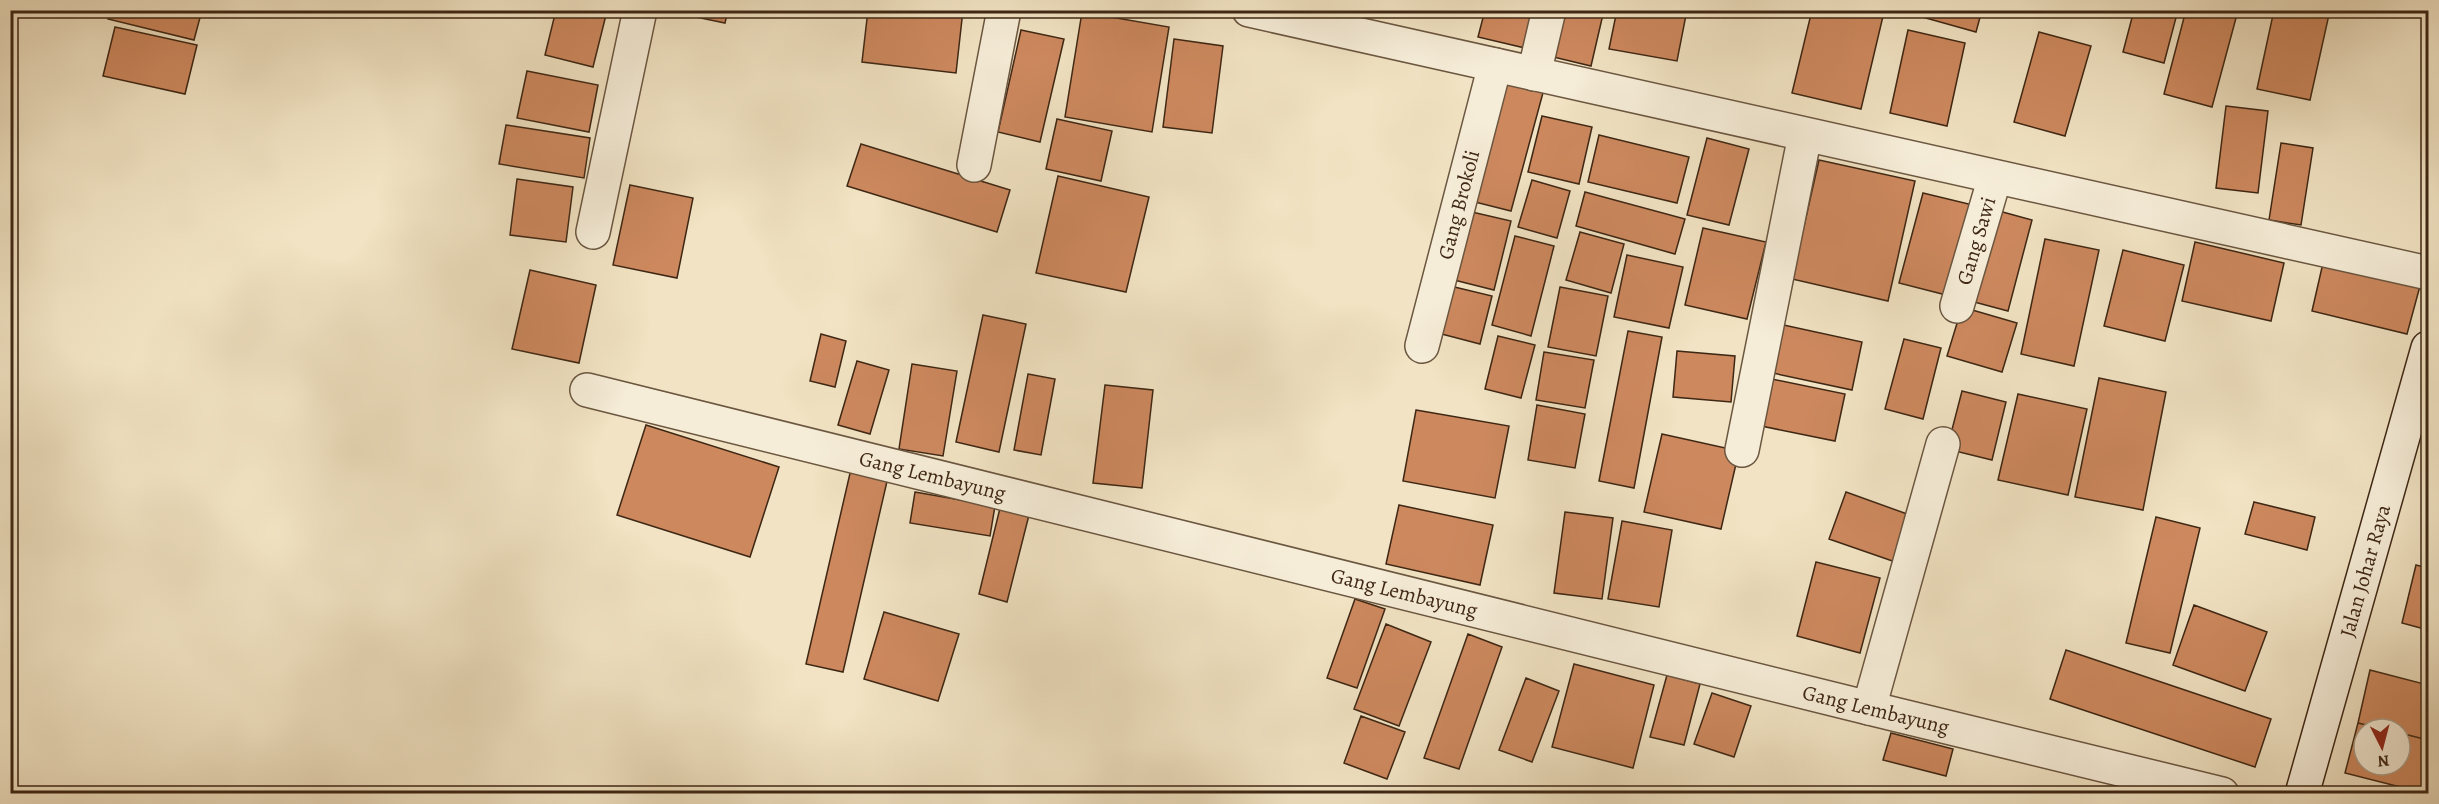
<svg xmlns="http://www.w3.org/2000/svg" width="2439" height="804" font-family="Alegreya,serif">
  <rect width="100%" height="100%" fill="#f1e3c3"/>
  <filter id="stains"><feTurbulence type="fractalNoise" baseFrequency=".00333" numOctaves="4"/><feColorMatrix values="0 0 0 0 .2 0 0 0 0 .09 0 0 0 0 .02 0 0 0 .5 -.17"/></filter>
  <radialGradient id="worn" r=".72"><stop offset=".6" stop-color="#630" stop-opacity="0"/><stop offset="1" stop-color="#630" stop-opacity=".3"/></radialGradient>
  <!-- building -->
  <path fill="#cd885e" stroke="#3e2714" stroke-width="1.5" d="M111 10H202L194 40 108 19Z
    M556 10H587L606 15 593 67 545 55Z
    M692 10H728L725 23 691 16Z
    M868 10H963L956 73 862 62Z
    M1485 10H1534L1525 48 1478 37Z
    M1556 10H1604L1591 66 1545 55Z
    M1617 10H1687L1677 61 1609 49Z
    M1812 10 1884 12 1861 109 1792 93Z
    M1916 10H1982L1976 32 1915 15Z
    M2134 10H2178L2164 63 2123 52Z
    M2186 10H2210L2236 18 2212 107 2164 94Z
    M2274 10H2330L2310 100 2257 89Z
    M1082 12 1169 27 1152 132 1065 117Z
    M115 27 197 45 185 94 103 76Z
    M1021 30 1064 39 1040 142 998 132Z
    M1908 30 1965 43 1947 126 1890 113Z
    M2039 32 2091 46 2065 136 2014 122Z
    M1174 39 1223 46 1212 133 1163 127Z
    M527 71 598 85 589 132 517 118Z
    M1499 78 1544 89 1511 211 1467 200Z
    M2226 106 2268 111 2258 193 2216 188Z
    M1542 116 1592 127 1579 184 1528 172Z
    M1057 119 1112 131 1101 181 1046 169Z
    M506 125 590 138 584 178 499 164Z
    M1599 135 1689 157 1677 203 1588 182Z
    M1707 138 1749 149 1729 225 1687 215Z
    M2281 143 2313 148 2301 225 2269 220Z
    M861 144 1010 190 997 232 847 186Z
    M1819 160 1915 181 1888 301 1792 279Z
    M1058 176 1149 197 1126 292 1036 273Z
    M517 179 573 187 566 242 510 235Z
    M1532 180 1570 191 1557 238 1518 227Z
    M630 185 693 198 677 278 613 265Z
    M1585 192 1685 219 1675 254 1576 226Z
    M1923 193 1977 206 1954 297 1899 283Z
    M1988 208 2032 220 2008 311 1963 299Z
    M1459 209 1511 221 1494 290 1442 277Z
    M1703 228 1766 242 1747 319 1685 305Z
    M1580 232 1624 244 1611 293 1566 280Z
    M1515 236 1554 246 1531 336 1492 325Z
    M2045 239 2099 250 2074 366 2021 354Z
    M2195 242 2284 263 2271 321 2182 301Z
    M2123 250 2184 265 2165 341 2104 326Z
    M1627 255 1683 267 1669 328 1614 317Z
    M2323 263 2420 286 2407 334 2312 311Z
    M530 270 596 285 579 363 512 349Z
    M1442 284 1492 296 1480 344 1430 331Z
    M1560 287 1608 296 1596 356 1548 347Z
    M1962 307 2017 323 2002 372 1947 356Z
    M983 315 1026 324 999 452 956 442Z
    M1779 324 1862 342 1852 390 1768 372Z
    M1628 331 1662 337 1634 488 1599 481Z
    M821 334 846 341 835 387 810 381Z
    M1498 336 1535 345 1521 398 1485 389Z
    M1904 339 1941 348 1923 419 1885 409Z
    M1677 351 1735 356 1731 402 1673 397Z
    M1544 352 1594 360 1585 408 1536 400Z
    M857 361 889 370 870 434 838 425Z
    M912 364 957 371 943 456 899 449Z
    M1028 374 1055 379 1041 455 1014 450Z
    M1767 378 1845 394 1835 441 1756 425Z
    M2099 378 2166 392 2143 510 2075 497Z
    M1105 385 1153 390 1142 488 1093 483Z
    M1962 391 2006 402 1992 460 1947 449Z
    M2018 394 2087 409 2068 495 1998 480Z
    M1537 405 1585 414 1575 468 1528 460Z
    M1416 410 1509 426 1495 498 1403 481Z
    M646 425 779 467 750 557 617 515Z
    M1662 434 1739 451 1721 529 1644 512Z
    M851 469 888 477 843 672 806 664Z
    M915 492 995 506 990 536 910 523Z
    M1846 492 1921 519 1904 565 1829 539Z
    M2254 502 2315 517 2307 550 2245 534Z
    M1399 505 1493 525 1480 585 1386 564Z
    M1000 508 1029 515 1007 602 979 594Z
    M1565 512 1613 518 1602 599 1554 593Z
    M2156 517 2200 528 2170 653 2126 643Z
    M1622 521 1672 530 1659 607 1608 599Z
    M1816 562 1880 578 1860 653 1797 636Z
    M2416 565 2428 568V630L2402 623Z
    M1355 599 1385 609 1357 688 1327 678Z
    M2194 605 2267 632 2245 691 2173 665Z
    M884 612 959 634 938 701 864 679Z
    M1386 624 1431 642 1399 726 1354 709Z
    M1468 634 1502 647 1459 769 1424 758Z
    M2066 650 2271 719 2255 767 2050 699Z
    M1574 664 1654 685 1633 768 1552 747Z
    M2370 670 2428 685V740L2400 733V729H2383L2358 723Z
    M1667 675 1700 684 1684 745 1650 737Z
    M1526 678 1559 691 1532 762 1499 750Z
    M1712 693 1751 706 1734 757 1694 744Z
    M1361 716 1405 732 1387 779 1344 763Z
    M2358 723 2383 729H2364V765H2400V733L2428 740V794L2345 773Z
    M1891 733 1953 749 1946 776 1883 760Z"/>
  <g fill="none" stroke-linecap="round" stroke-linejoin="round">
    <!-- street casing -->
    <g stroke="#6b5640" stroke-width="36">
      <g id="street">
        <path d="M1249 10 2428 273"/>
        <path d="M1534 74 1549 10"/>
        <path d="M974 165 1004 10"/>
        <path d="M593 232 640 10"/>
        <path id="s1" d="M1957 306 1995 177"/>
        <path id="s2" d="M1422 346 1495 65"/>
        <path id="s3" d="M587 390 1869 708 2222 794"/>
        <path d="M1742 450 1805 135"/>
        <path d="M1869 708 1943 444"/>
      </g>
    </g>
    <!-- secondary casing -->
    <g stroke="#3e2714" stroke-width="36">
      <g id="secondary">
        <path id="s4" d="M2302 794 2428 348"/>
      </g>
    </g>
    <!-- street -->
    <use href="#street" stroke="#f6edd8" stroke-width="33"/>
    <!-- secondary -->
    <use href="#secondary" stroke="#f6edd8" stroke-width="33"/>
  </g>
  <g text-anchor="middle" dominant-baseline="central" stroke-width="4.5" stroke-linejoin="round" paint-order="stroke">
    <!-- street labels -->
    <g font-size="21" fill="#3e2714" stroke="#f6edd8">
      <text stroke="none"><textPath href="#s2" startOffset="146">Gang Brokoli</textPath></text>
      <text stroke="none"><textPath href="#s1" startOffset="68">Gang Sawi</textPath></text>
      <text stroke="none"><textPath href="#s3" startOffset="356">Gang Lembayung</textPath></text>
      <text stroke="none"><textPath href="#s4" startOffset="232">Jalan Johar Raya</textPath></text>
      <text stroke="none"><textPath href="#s3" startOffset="842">Gang Lembayung</textPath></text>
      <text stroke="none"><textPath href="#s3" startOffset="1328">Gang Lembayung</textPath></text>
    </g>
  </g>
  <!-- margin -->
  <rect width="2439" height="804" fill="none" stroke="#f1e3c3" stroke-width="36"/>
  <rect x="12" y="12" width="2415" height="780" fill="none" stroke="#3e2714" stroke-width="3"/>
  <rect x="18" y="18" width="2403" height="768" fill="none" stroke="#3e2714" stroke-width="1.5"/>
  <!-- north arrow -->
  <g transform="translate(2382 747) rotate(174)"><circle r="28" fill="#f6edd8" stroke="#ac9e8a" stroke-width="1.5"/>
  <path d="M0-4.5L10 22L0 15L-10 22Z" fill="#8f2418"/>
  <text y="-9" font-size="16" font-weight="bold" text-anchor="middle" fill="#3e2714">N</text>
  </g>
  <rect width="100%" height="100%" filter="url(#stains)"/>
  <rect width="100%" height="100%" fill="url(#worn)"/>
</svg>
